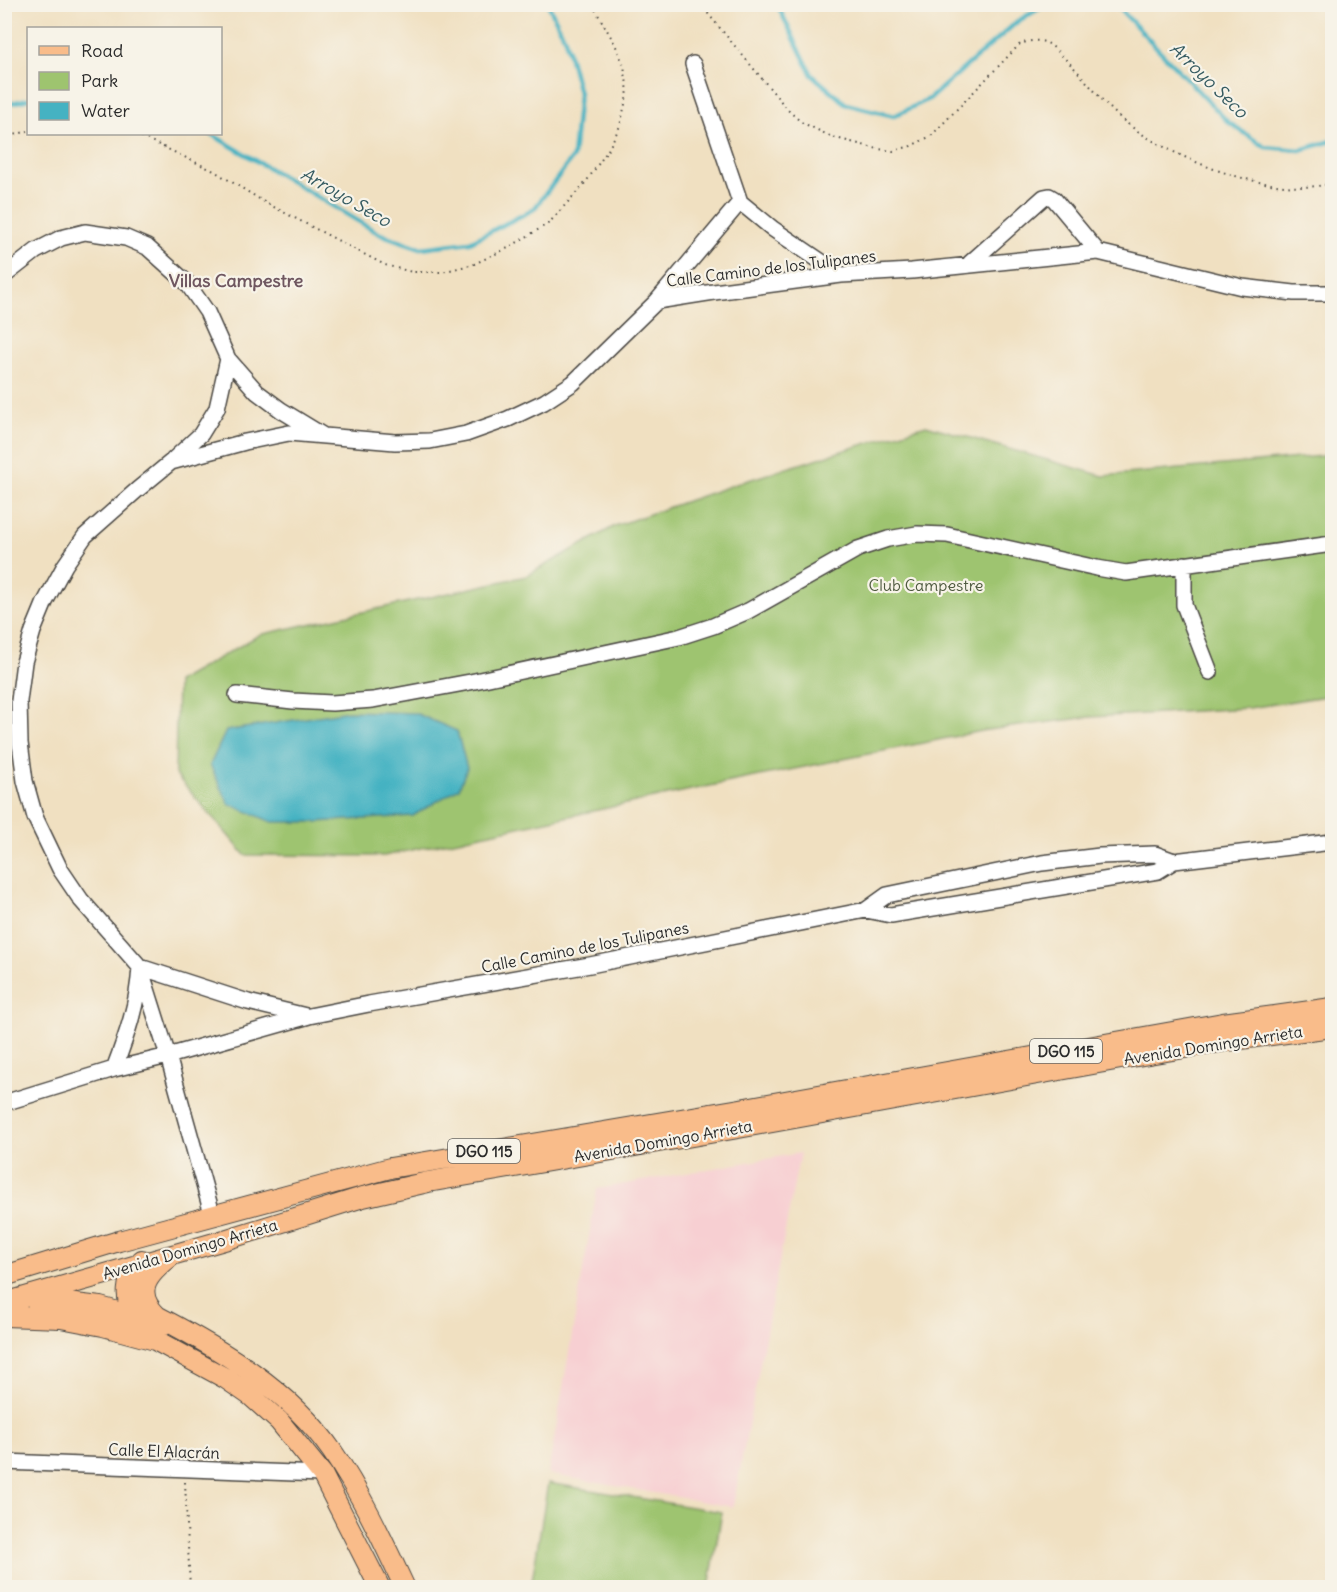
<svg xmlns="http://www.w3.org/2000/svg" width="1337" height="1592" font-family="Delius,sans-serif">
  <rect width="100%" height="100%" fill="#f7f3e8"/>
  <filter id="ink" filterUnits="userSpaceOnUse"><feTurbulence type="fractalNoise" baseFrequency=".0167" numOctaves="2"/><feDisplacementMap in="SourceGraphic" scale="12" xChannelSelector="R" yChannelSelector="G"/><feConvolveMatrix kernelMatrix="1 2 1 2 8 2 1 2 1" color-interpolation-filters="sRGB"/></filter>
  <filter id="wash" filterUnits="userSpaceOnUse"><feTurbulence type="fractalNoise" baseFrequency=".008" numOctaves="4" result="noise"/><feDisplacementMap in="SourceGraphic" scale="24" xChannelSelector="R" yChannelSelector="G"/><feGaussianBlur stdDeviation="1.35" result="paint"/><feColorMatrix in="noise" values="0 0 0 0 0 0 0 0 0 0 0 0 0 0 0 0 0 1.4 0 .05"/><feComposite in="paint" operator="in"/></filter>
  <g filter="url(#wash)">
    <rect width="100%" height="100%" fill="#f0e0c1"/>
    <!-- built -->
    <path fill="#f7cfd2" d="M800 1153 733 1507 548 1474 597 1189Z"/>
    <!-- green -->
    <path fill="#9ec46f" stroke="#64784d" stroke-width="1.5" d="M926 425 1103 476 1332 455V695L1249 708 1090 717 987 730 700 788 384 856 245 855 175 774 177 682 259 635 526 576 615 526 742 482Z
      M548 1483 722 1512 709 1587H531Z"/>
    <!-- water -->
    <path fill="#45b2c2" stroke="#386e76" stroke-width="1.5" d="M349 711 415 713 457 731 467 768 459 788 413 816 316 822H272L229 804 210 765 226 731Z"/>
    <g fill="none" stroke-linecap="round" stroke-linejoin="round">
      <!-- stream -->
      <path stroke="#45b2c2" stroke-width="4.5" d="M777 4 812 75 846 104 894 116 929 99 1018 21 1047 4
        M1115 4 1228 122 1265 147 1300 150 1332 141
        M4 105 28 99
        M211 134 380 234 421 248 470 242 534 209 573 157 579 93 565 39 548 4"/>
    </g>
  </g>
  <g filter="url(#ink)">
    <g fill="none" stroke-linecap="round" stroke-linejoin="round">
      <!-- minor casing -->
      <g stroke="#494642" stroke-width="18">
        <path id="minor" d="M693 64 740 202 773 229 841 275
          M970 263 1044 197 1049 196 1054 199 1098 252
          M4 276 36 251 61 238 85 232 126 238 147 247 187 283 207 312 228 359 217 408 201 434 173 460
          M657 301 740 202
          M228 359 257 392 281 410 322 435
          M1184 564V605L1210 672
          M237 695 293 701 332 703 373 700 470 682 679 637 713 626 748 611 858 549 888 539 917 534 947 535 1097 568 1126 573 1332 544
          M866 910 887 895 1042 863 1100 856 1155 854 1174 861
          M114 1069C127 1035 138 1003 140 967L248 1002 306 1016
          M4 1103 114 1069 168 1056 309 1016 369 1004 590 965 866 910 891 915 1158 871 1174 861 1332 842
          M213 1217 168 1056 140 967 81 900 60 869 35 817 25 781 20 743 19 701 24 662 33 631 45 602 65 565 85 536 137 490 171 462 245 442 289 433 395 442 430 441 466 434 508 419 544 402 573 383 657 301 714 292 841 275 912 271 1098 252 1242 287 1294 293H1332
          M4 1462 322 1474"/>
      </g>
      <!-- major casing -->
      <g stroke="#494642" stroke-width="22">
        <path id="major" d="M170 1257C148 1274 132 1292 157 1316 222 1350 289 1389 332 1451 361 1493 383 1541 405 1588
          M4 1276 119 1241 390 1168 740 1109 1223 1023 1332 1008
          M34 1299 100 1307 164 1325
          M4 1303 221 1241 363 1197 428 1182 744 1127 1143 1055 1226 1041 1332 1027
          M4 1316 61 1318 103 1326 155 1340 225 1378 251 1396 279 1421 322 1474 380 1588
          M139 1322C122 1301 125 1279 142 1260"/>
      </g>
      <!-- path -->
      <path stroke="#494642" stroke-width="2" stroke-dasharray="1.5 4.5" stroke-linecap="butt" d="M700 4 788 110 801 122 832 137 878 149 893 151 911 146 931 136 1020 44C1029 41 1038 39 1047 43 1053 46 1059 53 1064 58 1085 77 1101 102 1124 121 1169 158 1275 200 1332 183
        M136 134 214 171 266 203 385 265 412 272H442L474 264 508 248 549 223 586 182 608 150 620 126 628 91 624 66 615 44 592 4
        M4 138 28 131
        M185 1482 190 1588"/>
      <!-- minor -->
      <use href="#minor" stroke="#fff" stroke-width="15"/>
      <!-- major -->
      <use href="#major" stroke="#f9bc8a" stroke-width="20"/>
    </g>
  </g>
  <g text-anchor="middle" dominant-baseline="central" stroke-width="4.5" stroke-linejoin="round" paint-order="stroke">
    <!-- shield labels -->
    <g fill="#f7f3e8" stroke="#686764" stroke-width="1.5">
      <rect x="1030" y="1039" width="72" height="24" rx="4.5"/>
      <rect x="448" y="1139" width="72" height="24" rx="4.5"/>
    </g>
    <g font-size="15" font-weight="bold" fill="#2b2b2b">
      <text x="1066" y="1051">DGO 115</text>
      <text x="484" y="1151">DGO 115</text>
    </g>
    <!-- street labels -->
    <g font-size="16" fill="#2b2b2b" stroke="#f7f3e8">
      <text transform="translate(771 268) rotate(-7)">Calle Camino de los Tulipanes</text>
      <text transform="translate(585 947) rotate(-11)">Calle Camino de los Tulipanes</text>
      <text transform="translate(1213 1045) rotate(-9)">Avenida Domingo Arrieta</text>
      <text transform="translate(663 1141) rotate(-10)">Avenida Domingo Arrieta</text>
      <text transform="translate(190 1249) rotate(-16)">Avenida Domingo Arrieta</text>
      <text transform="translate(164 1451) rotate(2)">Calle El Alacrán</text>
    </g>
    <!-- park labels -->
    <g font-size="16" fill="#4e593f" stroke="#f7f3e8">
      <text x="926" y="585">Club Campestre</text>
    </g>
    <!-- water labels -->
    <g font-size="18" font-style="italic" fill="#345a60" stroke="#f7f3e8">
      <text transform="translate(1209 80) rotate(44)">Arroyo Seco</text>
      <text transform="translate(346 197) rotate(30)">Arroyo Seco</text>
    </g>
    <!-- neighbourhood labels -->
    <g font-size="18" font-weight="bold" fill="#6f5760" stroke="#f7f3e8">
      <text x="236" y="280">Villas Campestre</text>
    </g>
  </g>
  <!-- margin -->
  <rect width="1337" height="1592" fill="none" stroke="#f7f3e8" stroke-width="24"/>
  <!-- legend -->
  <rect x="27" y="27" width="195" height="108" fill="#f7f3e8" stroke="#a5a39c" stroke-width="1.5"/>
  <rect x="39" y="46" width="30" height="9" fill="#f9bc8a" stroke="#a5a39c" stroke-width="1.5"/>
  <text x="81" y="57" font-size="18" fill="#2b2b2b">Road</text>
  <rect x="39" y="72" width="30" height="18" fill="#9ec46f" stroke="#a5a39c" stroke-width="1.5"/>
  <text x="81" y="87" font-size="18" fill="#2b2b2b">Park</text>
  <rect x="39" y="102" width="30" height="18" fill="#45b2c2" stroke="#a5a39c" stroke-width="1.5"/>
  <text x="81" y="117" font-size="18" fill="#2b2b2b">Water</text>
</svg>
